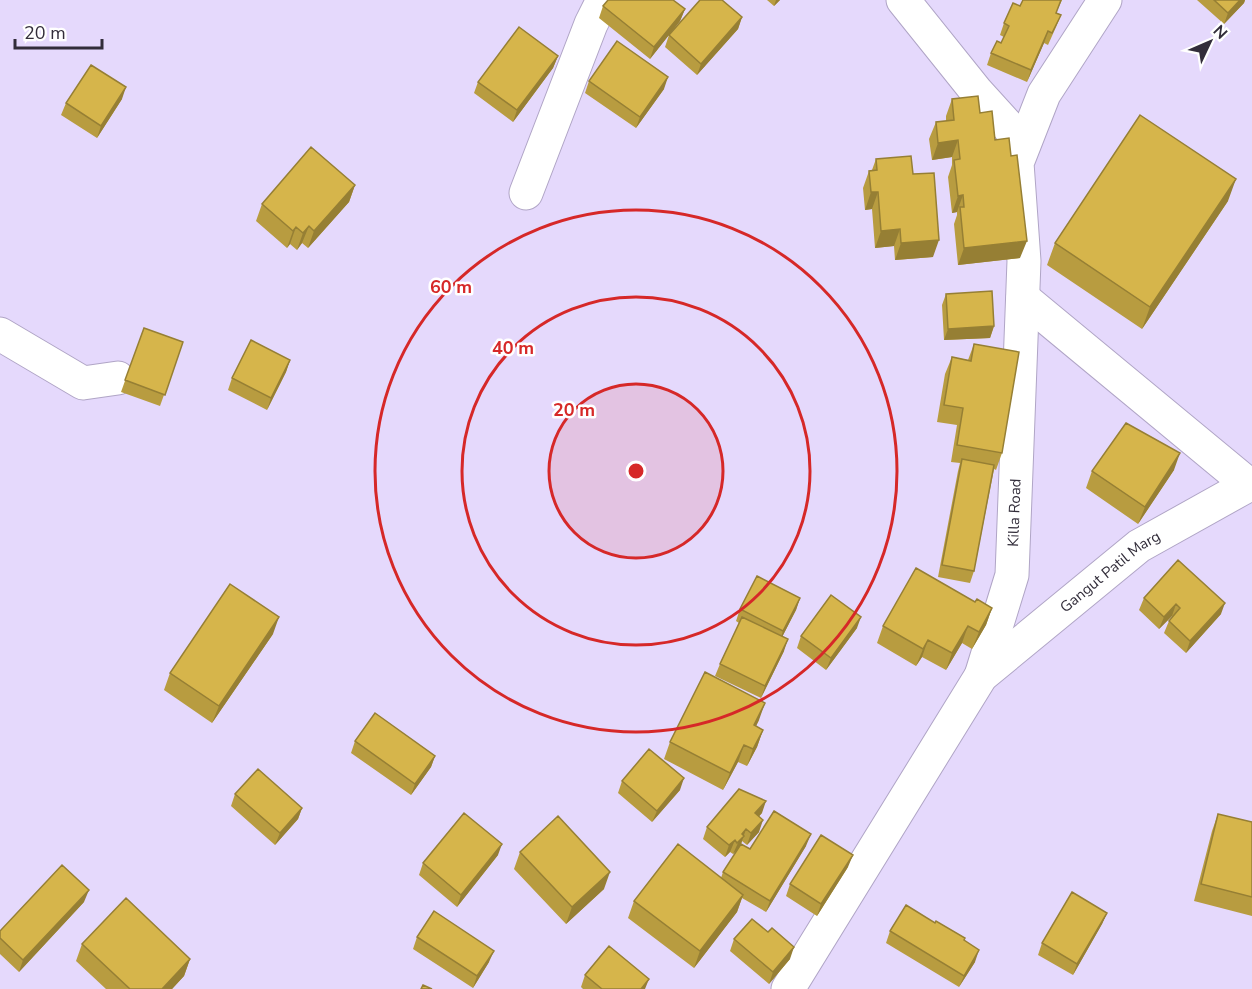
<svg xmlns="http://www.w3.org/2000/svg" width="1252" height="989" font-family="'Nunito Sans',sans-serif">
  <rect width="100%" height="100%" fill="#e5d9fc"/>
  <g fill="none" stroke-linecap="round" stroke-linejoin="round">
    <!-- minor casing -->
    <g stroke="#b0a5c6" stroke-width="35">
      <g id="minor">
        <path d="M903 0 976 91 1024 144"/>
        <path d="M526 193 591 24 603 0"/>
        <path d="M1023 298 1249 485"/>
        <path d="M0 334 83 383 118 378"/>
        <path id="s1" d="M981 676 1012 575 1024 261 1017 163 1044 94 1105 0"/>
      </g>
    </g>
    <!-- major casing -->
    <g stroke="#b0a5c6" stroke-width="35">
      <g id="major">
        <path id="s2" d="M788 989 981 676 1139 546 1252 483"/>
      </g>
    </g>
    <!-- minor -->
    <use href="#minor" stroke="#fff" stroke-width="33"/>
    <!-- major -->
    <use href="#major" stroke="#fff" stroke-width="33"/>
  </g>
  <!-- wall -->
  <path fill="#b89c40" d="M767 0H780L774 6Z
    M1023 0H1062L1056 13 1061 15 1056 27 1048 45 1044 43 1027 82 987 65 991 53 1001 43 1004 37 1000 35 1004 23 1020 6Z
    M1197 0H1245L1244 3 1224 24Z
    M603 6 685 9 680 21 650 59 599 18Z
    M742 17 738 29 697 75 665 47 669 35Z
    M558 56 553 68 513 122 474 93 478 82Z
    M589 81 664 89 636 128 585 93Z
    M122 99 97 138 61 115 66 103Z
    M952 99 980 113 995 140 1020 258 958 265 954 224 957 215V212L952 213 948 177 952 165V157L932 160 929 139 936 122 946 121V116Z
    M876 159 913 174 933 257 895 260 894 246 875 248 872 209 865 210 863 188 869 171 872 170Z
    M355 185 349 202 308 248 302 243 297 250 290 244 287 248 256 221 262 204Z
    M1228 201 1142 329 1047 265 1055 243Z
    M946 294 994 326 990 338 944 340 942 305Z
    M144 328 183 342 160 406 121 392Z
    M974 344 1002 453 996 470 994 469 974 571 970 583 938 577 958 471 960 463 951 462 957 425 937 422 945 374 952 357 968 360Z
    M290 360 286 372 267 410 228 390 232 378Z
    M1174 470 1138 524 1086 488 1092 471Z
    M1178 560 1221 614 1186 653 1164 633 1169 621 1173 617 1172 616 1159 629 1139 610 1144 598Z
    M800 598 796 610 782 637 784 651 761 698 715 676 720 664 739 623 736 621 740 609Z
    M975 602 992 608 986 625 972 649 962 643 946 670 922 657 916 666 877 643 883 626Z
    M857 628 826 670 797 648 801 636Z
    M273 634 212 723 164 690 170 673Z
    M759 720 756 726 763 730 757 747 747 766 738 762 723 790 664 759 670 742Z
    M355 741 435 756 431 767 411 795 351 753Z
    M622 781 680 790 652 822 618 793Z
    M235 794 302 808 298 819 275 845 231 806Z
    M762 813 759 816V832L747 845 742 841 741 844 750 849 806 846 766 912 742 898 737 912 694 968 628 918 634 901 721 878 723 872 737 851 733 854 730 852 725 857 703 839 707 827Z
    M1218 814 1252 822V916L1194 901 1212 831Z
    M520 852 604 889 566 924 514 869Z
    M498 855 457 907 419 875 423 863Z
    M848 867 817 916 786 896 790 884Z
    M84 902 19 972 0 954V931Z
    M1107 913 1102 924 1073 975 1038 955 1042 943Z
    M890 931 964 940 975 962 959 987 886 943Z
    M417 937 489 962 473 988 413 949Z
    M734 939 790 959 769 984 730 951Z
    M82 944 190 959 184 976 172 989H106L76 961Z
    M585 975 645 989H583L581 987Z"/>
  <!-- shaded-wall -->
  <path fill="#967f34" d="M776 0H780L774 6Z
    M1240 0H1245L1244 3 1224 24 1228 13Z
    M685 9 680 21 650 59 654 47Z
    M742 17 738 29 697 75 701 64Z
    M1048 31 1044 43 1027 82 1031 70Z
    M558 56 553 68 513 122 517 110Z
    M668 77 664 89 636 128 640 117Z
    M126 87 122 99 97 138 101 126Z
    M958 140 952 157 932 160 938 143Z
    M1236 179 1228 201 1142 329 1150 307Z
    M355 185 349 202 308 248 314 231Z
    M871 192H878L872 209 865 210Z
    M963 195 957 212 952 213 958 196Z
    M309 226 302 243 297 250 303 233Z
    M296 227 290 244 287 248 293 231Z
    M900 229 894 246 875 248 881 231Z
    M939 240 933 257 895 260 901 243Z
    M1027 241 1020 258 958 265 964 248Z
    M994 326 990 338 944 340 948 329Z
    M290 360 286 372 267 410 271 398Z
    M1180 453 1174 470 1138 524 1145 507Z
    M800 598 796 610 779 643 783 631Z
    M1225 603 1221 614 1186 653 1190 641Z
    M1176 604 1172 616 1159 629 1164 617Z
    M992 608 986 625 972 649 979 632Z
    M279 617 273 634 212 723 219 706Z
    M861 617 857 628 826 670 831 658Z
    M968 626 962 643 946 670 952 653Z
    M788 639 784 651 761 698 765 686Z
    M928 640 922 657 916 666 923 649Z
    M765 703 759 720 748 742 754 725Z
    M763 730 757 747 747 766 753 749Z
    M744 745 738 762 723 790 730 773Z
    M435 756 431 767 411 795 415 784Z
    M684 778 680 790 652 822 657 811Z
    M766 801 762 813 751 825 755 813Z
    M302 808 298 819 275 845 280 833Z
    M763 820 759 832 747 845 751 833Z
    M746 829 740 847 733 854 742 834Z
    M811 834 806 846 766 912 770 901Z
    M735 840 730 852 725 857 729 845Z
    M502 844 498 855 457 907 461 895Z
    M853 855 848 867 817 916 821 904Z
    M610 872 604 889 566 924 572 907Z
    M89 890 84 902 19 972 23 960Z
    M743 895 737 912 694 968 700 951Z
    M1107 913 1102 924 1073 975 1077 964Z
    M794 947 790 959 769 984 773 972Z
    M979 950 975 962 959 987 964 976Z
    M494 951 489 962 473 988 477 976Z
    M190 959 184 976 172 989H162Z
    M649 979 645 989H641Z"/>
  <!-- building -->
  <path fill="#d6b54b" stroke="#967f34" stroke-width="1.5" d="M608 0H673L685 9 654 47 603 6Z
    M700 0H722L742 17 701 64 669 35Z
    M1023 0H1061L1056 13 1061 15 1052 33 1048 31 1031 70 991 53 997 41 1001 43 1009 26 1004 23 1013 3 1020 6Z
    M1214 0H1240L1228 13Z
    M519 27 558 56 517 110 478 82Z
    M617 41 668 77 640 117 589 81Z
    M91 65 126 87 101 126 66 103Z
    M978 96 980 113 992 111 995 140 1009 138 1011 156 1017 155 1027 241 964 248 960 207H964L963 195 958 196 954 160 960 159 958 140 938 143 936 122 954 120 952 99Z
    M1140 115 1236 179 1150 307 1055 243Z
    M311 147 355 185 314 231 309 226 303 233 296 227 293 231 262 204Z
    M911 156 913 174 934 173 939 240 901 243 900 229 881 231 878 192H871L869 171 877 170 876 159Z
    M992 291 994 326 948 329 946 294Z
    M144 328 183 342 165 395 125 380Z
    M251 340 290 360 271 398 232 378Z
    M974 344 1019 352 1002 453 957 445 963 408 944 405 952 357 971 361Z
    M1126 423 1180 453 1145 507 1092 471Z
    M962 459 994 465 974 571 942 565Z
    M1178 560 1225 603 1190 641 1169 621 1180 608 1176 604 1164 617 1144 598Z
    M916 568 975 602 977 599 992 608 979 632 968 626 952 653 928 640 923 649 883 626Z
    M757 576 800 598 783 631 740 609Z
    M230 584 279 617 219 706 170 673Z
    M831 595 861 617 831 658 801 636Z
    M742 617 788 639 765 686 720 664Z
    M705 672 765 703 754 725 763 730 753 749 744 745 730 773 670 742Z
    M375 713 435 756 415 784 355 741Z
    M649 749 684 778 657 811 622 781Z
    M258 769 302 808 280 833 235 794Z
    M739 789 766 801 755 813 763 820 751 833 746 829 742 834 744 836 737 843 735 840 729 845 707 827Z
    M774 811 811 834 770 901 723 872 741 844 750 849Z
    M464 813 502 844 461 895 423 863Z
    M1218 814 1252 822V897L1201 884Z
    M558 816 610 872 572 907 520 852Z
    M821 835 853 855 821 904 790 884Z
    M678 844 743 895 700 951 634 901Z
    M62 865 89 890 23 960 0 938V931Z
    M1072 892 1107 913 1077 964 1042 943Z
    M126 898 190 959 162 989H130L82 944Z
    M906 905 935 923 936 921 965 938 964 940 979 950 964 976 890 931Z
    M434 911 494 951 477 976 417 937Z
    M752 919 768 932 772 928 794 947 773 972 734 939Z
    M609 946 649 979 641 989H602L585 975Z
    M423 985 432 989H421Z"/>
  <!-- distance rings -->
  <circle cx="636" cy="471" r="87" fill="#d62828" fill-opacity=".12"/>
  <g fill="none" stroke="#d62828" stroke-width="3">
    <circle cx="636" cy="471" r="87"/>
    <circle cx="636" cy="471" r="174"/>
    <circle cx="636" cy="471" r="261"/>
  </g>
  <g text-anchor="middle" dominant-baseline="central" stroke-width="5" stroke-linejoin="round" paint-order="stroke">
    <!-- street labels -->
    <g font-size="15" fill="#322d3a" stroke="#fff">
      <text stroke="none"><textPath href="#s1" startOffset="168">Killa Road</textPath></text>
      <text stroke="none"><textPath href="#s2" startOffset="534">Gangut Patil Marg</textPath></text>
    </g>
  </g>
  <circle cx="636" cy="471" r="9" fill="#d62828" stroke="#fff" stroke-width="3"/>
  <g font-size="18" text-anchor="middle" font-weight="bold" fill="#d62828" stroke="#fff" stroke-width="5" stroke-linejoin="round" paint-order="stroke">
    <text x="451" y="293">60 m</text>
    <text x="513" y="354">40 m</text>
    <text x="574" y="416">20 m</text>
  </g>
  <!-- north arrow -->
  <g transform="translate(1210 42) rotate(46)" stroke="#ffffff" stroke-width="4.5" paint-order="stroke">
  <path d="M0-4.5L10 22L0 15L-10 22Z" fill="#322d3a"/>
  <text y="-9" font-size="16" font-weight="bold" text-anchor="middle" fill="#322d3a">N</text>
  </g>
  <!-- scale -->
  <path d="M15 39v9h87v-9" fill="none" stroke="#322d3a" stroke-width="3"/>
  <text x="24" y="39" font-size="18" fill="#322d3a" stroke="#ffffff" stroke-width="4.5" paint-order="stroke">20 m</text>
</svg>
